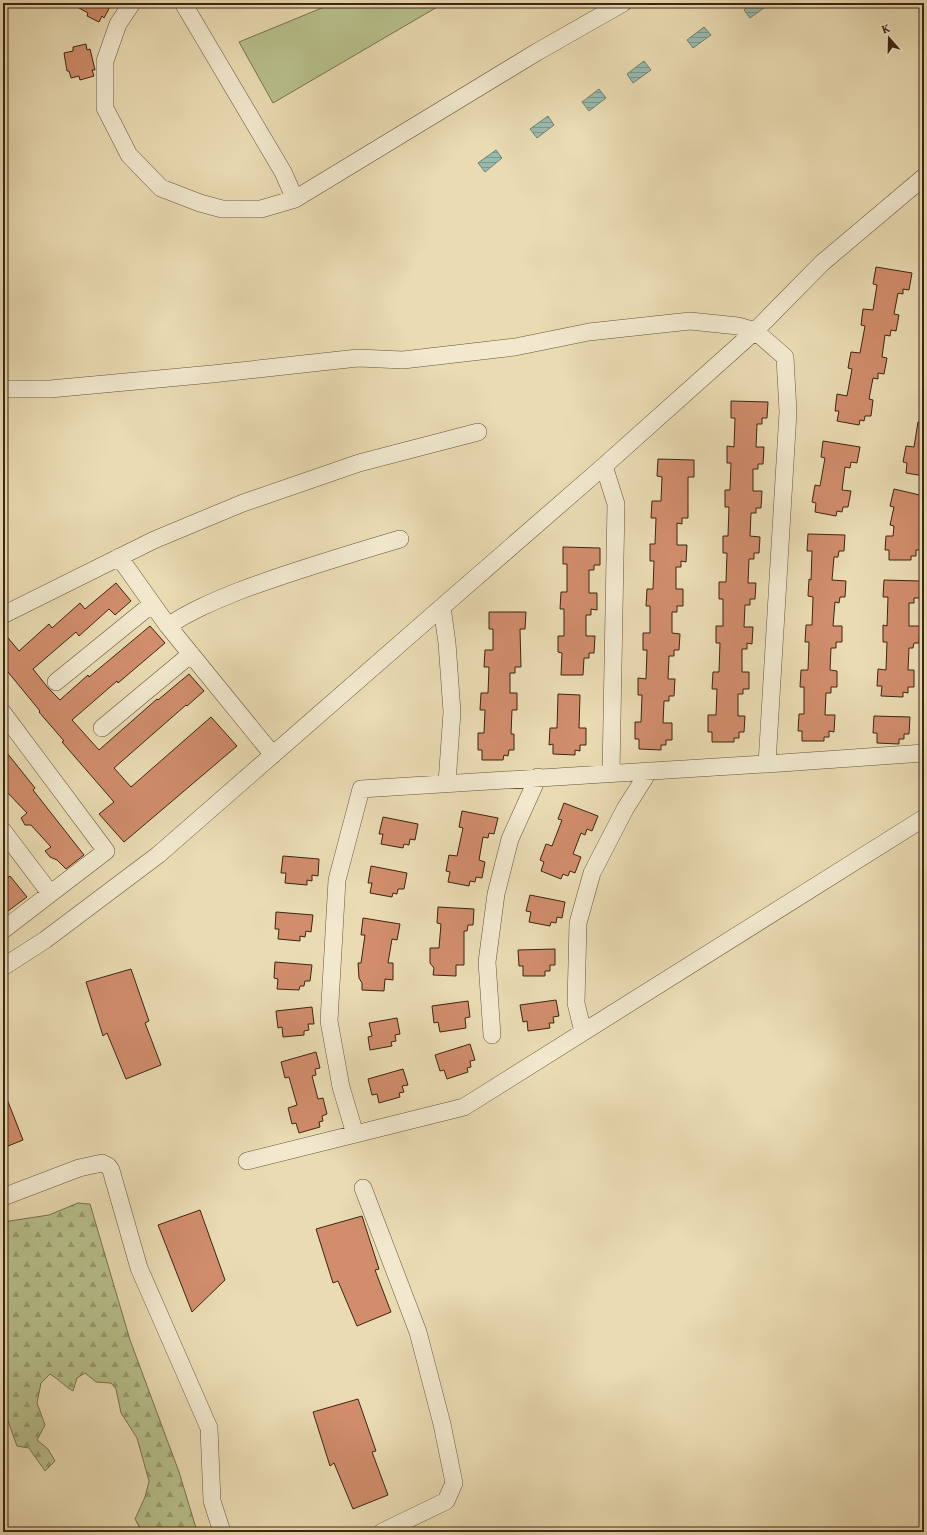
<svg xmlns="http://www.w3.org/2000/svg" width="927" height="1535" font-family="Vollkorn,serif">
  <defs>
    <pattern id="forest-firs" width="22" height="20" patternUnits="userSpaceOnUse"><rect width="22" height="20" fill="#b7c08c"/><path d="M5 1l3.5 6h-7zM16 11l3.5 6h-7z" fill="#969c71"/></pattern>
    <pattern id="water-rules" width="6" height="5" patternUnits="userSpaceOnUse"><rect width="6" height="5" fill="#98bbaf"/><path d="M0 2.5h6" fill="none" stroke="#7d988d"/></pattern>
  </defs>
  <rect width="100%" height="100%" fill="#eadbb3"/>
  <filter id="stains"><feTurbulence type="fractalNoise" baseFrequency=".005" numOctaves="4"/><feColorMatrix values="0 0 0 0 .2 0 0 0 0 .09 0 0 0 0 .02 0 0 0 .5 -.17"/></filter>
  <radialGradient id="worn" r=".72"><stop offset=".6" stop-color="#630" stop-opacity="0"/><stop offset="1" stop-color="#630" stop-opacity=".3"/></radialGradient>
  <!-- forest -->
  <path fill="url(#forest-firs)" stroke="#7a7250" d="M78 1203 90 1204 130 1340 179 1472 196 1528 195 1532H142L135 1519 145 1497 149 1481 137 1438 121 1413 116 1389 111 1383 96 1382 85 1373 77 1378 73 1391C65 1387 59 1379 50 1374L41 1383 37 1403 45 1425 37 1440 48 1449 55 1461 45 1471 29 1448 17 1446 3 1407V1222L49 1215Z"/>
  <!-- green -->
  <path fill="#b7c08c" stroke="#7a7250" d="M334 3H444L273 103 239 42Z"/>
  <!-- water -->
  <path fill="url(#water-rules)" stroke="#737f71" d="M752 3H766L768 5 750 18 744 10Z
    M704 27 711 35 693 48 687 40Z
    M644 61 651 70 633 83 627 74Z
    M599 89 606 98 589 111 582 102Z
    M548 116 554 125 537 138 530 129Z
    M496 150 502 158 485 172 478 163Z"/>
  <!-- building -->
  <path fill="#d18d6c" stroke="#3c2513" d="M70 3H112L104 18 102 16 99 22 87 16 88 13Z
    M86 44 87 50 90 49 95 70H92L94 76 80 80 79 76 71 78 69 71H67L64 53 73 51V47Z
    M876 267 912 273 909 290 903 289V294L898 293 894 314 899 315 896 331 891 330 890 336 885 335 882 357 887 358 884 374 878 373V379L873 378 869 399 873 400 871 416H865L864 421 860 420 859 425 837 421 839 411H835L837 394 847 396 852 369 848 368 851 352 860 353 865 326 861 325 863 309 873 310 877 285 873 284Z
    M731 401 768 402 767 418H762V424H757L756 447H764L763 464H758V469H753V491H762L761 508H756V513H751L750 536 760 537 759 553H754V559H749L748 583H756L755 599H750V605H745L744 627H753L752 644 747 643V649H742V672H749V689H743V694H738V716H745L744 732H739V738H734V742H712V732H708V715H716L717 689H712L713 672H719L720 643H716V626H723V599H719V582H726L727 553H723V536H728L729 507H725V490H730L731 463H727V446L734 447 735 418H731Z
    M918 422 924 423V476L906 473 907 463 903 462 906 446 914 447Z
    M823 441 860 447 857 463 851 462 850 468 845 467 842 490 851 491 848 507H843L842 512 837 511 836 516 815 512 816 503 812 502 815 485 820 486 825 458 821 457Z
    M658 459 694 460V477H688V518H682V524L677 523V545H687L686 562 681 561V567H676V589H683V606H677V612H672V633L680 634 679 650H674V656H669L668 679H675L674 696H669V701H664L663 723H672V740H666V745H661V750L639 749V739H635V722H641L642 695H638V678L646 679 647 650H643V633H650V606H646L647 589H653L654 561H650V544H655L656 518H651L652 501H661L662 477 657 476Z
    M894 489 924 496 922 550H916V556H911V560H889V550H885L886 536H893L894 526 890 525 894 507 890 506Z
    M808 534 845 535 844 551H839L838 557H834L832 580 846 581 845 597H840L839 603 835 602 833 626H842V642H836V648H831L830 670 837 671V687H831V693H826L825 715H835L834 732 829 731V737H824V741H802V731H798L799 714H804V687H800L801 670H808L809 642H805L806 625H812L813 597 808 596 809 579 811 580 812 551H807Z
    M563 547 600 548V565H594V570H589V593H597V610L591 609V615H586V636H595L594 653H589V658H584L583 675H561L562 653 558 652V636H564V609H560L561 592H567V564H563Z
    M884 580 920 581V598H914V603H909V626H920L919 643H914L913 648H909L908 670H914V687H908V693L903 692V697L881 696 882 686H877L878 669 886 670 887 642H883V625L887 626 888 597H883Z
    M116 583 131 601 115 615 109 609 79 636 76 632 33 669 49 689 60 700 88 675 89 677 150 626 165 643 118 683 117 681 72 720 99 750 157 699 158 700 189 674 204 691 187 706 186 705 114 768 131 787 211 717 237 746 124 842 99 814 114 802 62 742 64 741 39 712 40 711 3 666V632L19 651 49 624 52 628 80 603 85 609Z
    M489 612H526L525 629H520L521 667H515V673H510V693H517V710H512L511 734H514V750H509L508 756 504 755 503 760H482V750H478V733H484L485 710H480L481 693H488L489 667H484L485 650H493V629H489Z
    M558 694 580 695 579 728H586V745H580V751L575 750V755L553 754V744L549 745 550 728H557Z
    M874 716 910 717 909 734H904V739H899V744L877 743V733H873Z
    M3 748 35 788 33 790 84 855 66 869 57 860 50 857 45 851 51 847 31 825H25L21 818 27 813 6 791H3Z
    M564 803 598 816 592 831 587 829 585 835 581 833 573 854 581 857 575 873 570 871 568 876 563 874 561 879 541 871 544 862 540 860 546 844 552 846 562 820 558 819Z
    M462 811 498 818 494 834 489 833 488 838 483 837 479 860 485 862 482 878 476 877 475 882 470 881 469 886 448 882 450 872 446 871 449 855 457 856 463 828 459 827Z
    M383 817 418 824 415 840 410 839 409 845 404 844 403 848 381 844 383 834H379Z
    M283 856 319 859 318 876 312 875V881L307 880V885L285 883 286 873H281Z
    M371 866 407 873 404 889H398L397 894 393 893 392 897 370 893 372 883H368Z
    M10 876 27 897 8 911 3 905V881Z
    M530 895 565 902 562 918 557 917 556 923 551 922 550 926 529 922 531 912 526 911Z
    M438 907 474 909 473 925H468L467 931H464V965H456V976L433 975 434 968 430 963V948H439L441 924 437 923Z
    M276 912 313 915 311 932 306 931 305 937 300 936V941L278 939 279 929H275Z
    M363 918 400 924 397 940 392 939 388 963H393V980L385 979 384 991 362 990V983L359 978 358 963H361L365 935H361Z
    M555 949V965H550V971H545V976H523V966H519L518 950Z
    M275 962 312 965 310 981H305L304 986H300L299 990 277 989 278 979 274 978Z
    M131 969 149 1021 145 1023 161 1065 126 1079 107 1033 103 1036 86 982Z
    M556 1000 559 1016 553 1017 554 1023H549L550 1028 528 1031 527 1021 523 1022 520 1005Z
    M468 1001 470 1017 465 1018 466 1028 440 1032 438 1022 434 1023 432 1006Z
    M312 1007 314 1024H308L309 1030 304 1031V1035L283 1037 282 1027 278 1028 276 1011Z
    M397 1018 400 1034 395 1035 396 1041 391 1042 392 1046 370 1050 368 1037 372 1036 369 1023Z
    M470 1044 475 1060 470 1061 471 1067 467 1068 468 1072 447 1079 444 1070 440 1071 435 1055Z
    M316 1052 320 1068 315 1069 316 1075 312 1076 318 1099 323 1098 327 1114 322 1116 323 1121 319 1122 320 1127 299 1133 296 1123 292 1124 288 1108 297 1105 289 1077 285 1078 281 1062Z
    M403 1069 408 1085 402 1086 404 1092 399 1093 400 1097 379 1103 377 1094 372 1095 368 1079Z
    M3 1089 23 1140 3 1148Z
    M200 1210 225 1280 192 1312 158 1225Z
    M362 1216 379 1269 375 1270 391 1312 357 1326 338 1281 333 1283 316 1229Z
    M358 1399 376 1451 372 1452 388 1495 353 1509 334 1463 330 1466 313 1412Z"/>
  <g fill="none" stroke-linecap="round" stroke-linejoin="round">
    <!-- minor casing -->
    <g stroke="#68523b" stroke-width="18">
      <path id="minor" d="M132 3 118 24 105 61V108L129 155 161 188 200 203 222 209H261L295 199 537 52 623 3
        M183 3 283 172 295 199
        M3 389H50L212 374 358 358 403 360 515 347 589 332 690 321 738 326 755 331 785 357 788 412 767 764
        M604 466 616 504 611 773
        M119 557 168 626 273 755
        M3 615 154 540 243 503 359 463 478 432
        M168 626C190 611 214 601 239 591 292 571 346 555 400 539
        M56 682 152 604
        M3 713 106 851 3 930
        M102 728 191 654
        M447 783 452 712 447 643 442 607 604 466 755 331 822 263 924 177
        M3 831 50 893
        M3 967 45 940 158 855 442 607
        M583 1032 576 1003 578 923 592 873 625 809 649 771
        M492 1035 487 962 496 894 510 839 538 777
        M355 1134 341 1087 329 1021 337 880 361 789 781 763 924 753
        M247 1161 464 1107 924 818
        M363 1188 418 1332 442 1424 454 1483 446 1501 382 1532
        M3 1197 79 1168 102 1163 108 1166 111 1170 139 1268 209 1428 212 1501 222 1532"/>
    </g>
    <!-- minor -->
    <use href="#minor" stroke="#f1e8ce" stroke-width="17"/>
  </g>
  <!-- margin -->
  <rect width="927" height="1535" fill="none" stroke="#eadbb3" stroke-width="16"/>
  <rect x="4" y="4" width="919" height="1527" fill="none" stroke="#3c2513" stroke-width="2"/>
  <rect x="8" y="8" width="911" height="1519" fill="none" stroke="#3c2513"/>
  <!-- north arrow -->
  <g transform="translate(889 38) rotate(340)" stroke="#f1e8ce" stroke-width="3" paint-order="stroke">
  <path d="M0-3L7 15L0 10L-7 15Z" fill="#3c2513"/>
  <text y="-6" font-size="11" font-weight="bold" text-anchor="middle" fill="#3c2513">K</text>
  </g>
  <rect width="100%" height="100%" filter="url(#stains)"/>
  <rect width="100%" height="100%" fill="url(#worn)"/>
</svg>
